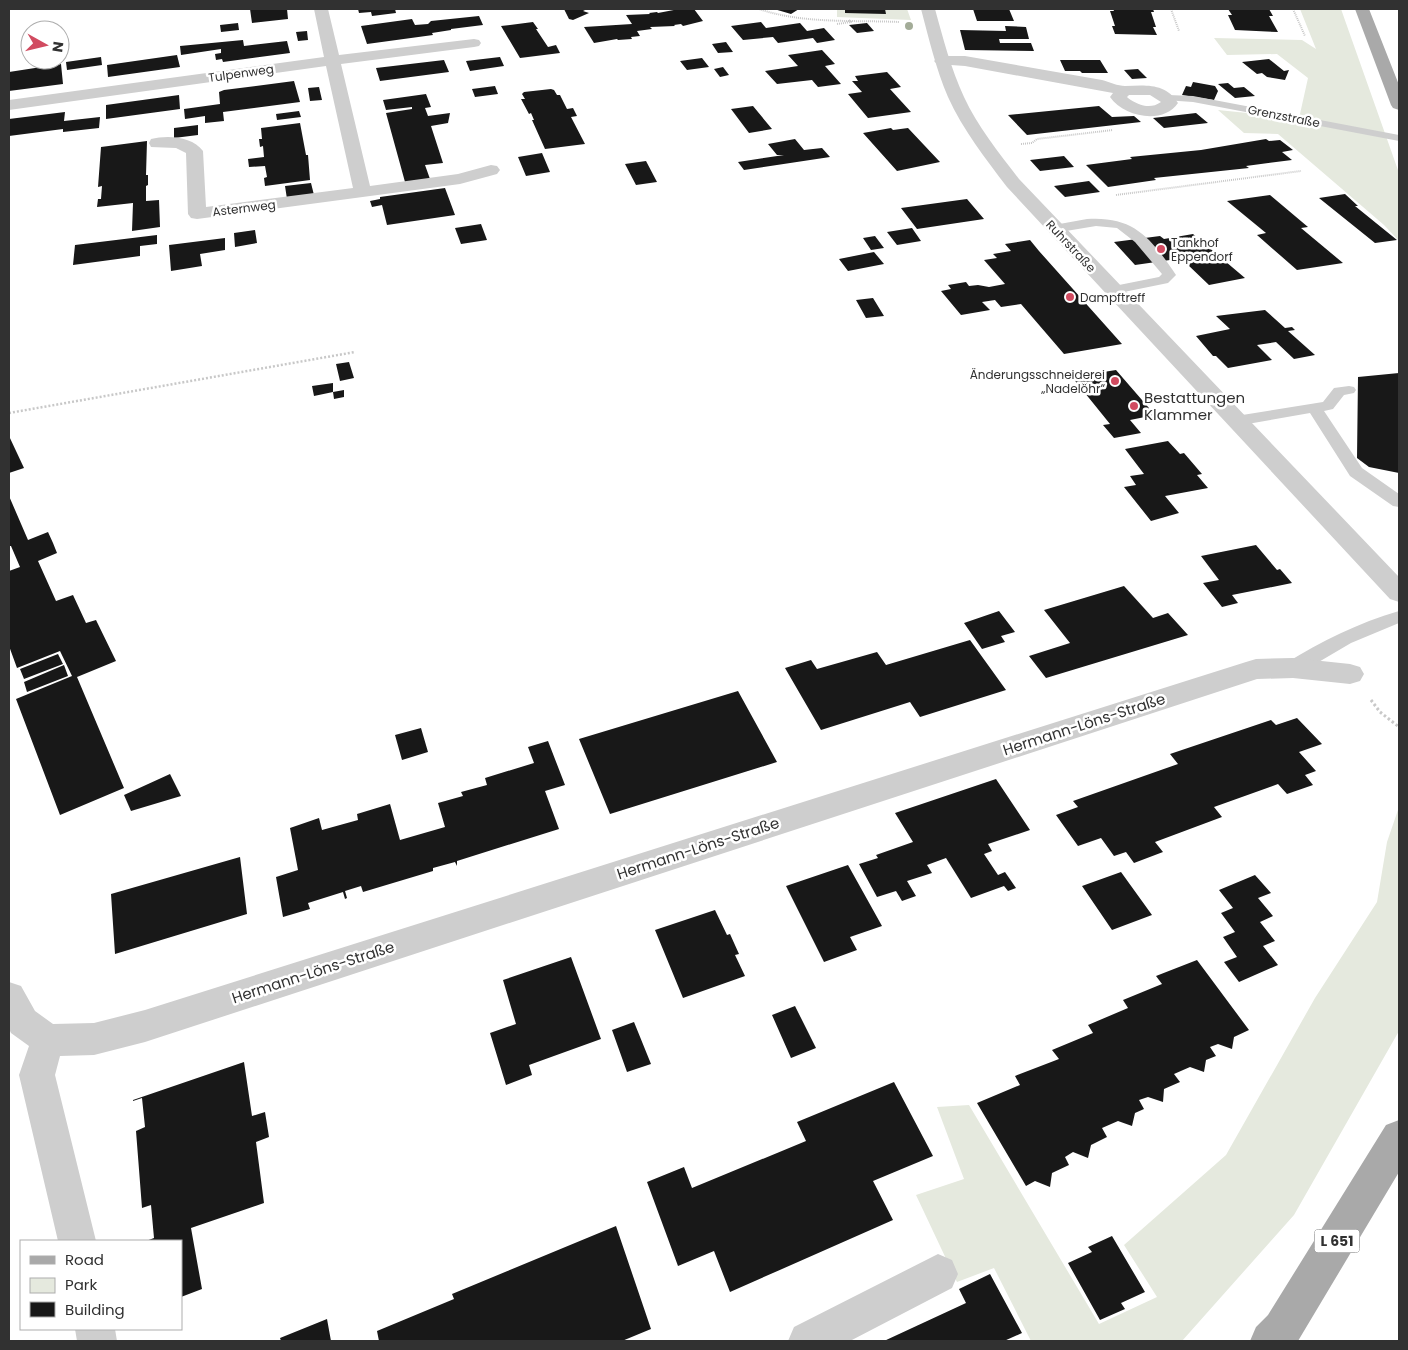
<svg xmlns="http://www.w3.org/2000/svg" width="1408" height="1350" font-family="Poppins,sans-serif">
  <rect width="100%" height="100%" fill="#fff"/>
  <!-- green -->
  <path fill="#e5e9de" d="M837 9H907L911 20 837 17Z
    M1300 9H1341L1399 173V241L1384 225 1278 134 1244 133 1218 110 1247 113 1298 123 1308 78 1277 54 1227 55 1214 38 1302 40 1316 49Z
    M1399 807V1031L1294 1215 1182 1341H1031L994 1268 957 1282 916 1195 964 1179 937 1107 969 1105 1099 1324 1157 1297 1124 1245 1226 1155 1315 998 1377 902 1387 842Z"/>
  <!-- building -->
  <path fill="#181818" d="M250 9H287L288 19 252 23Z
    M358 9H395L396 13 372 16 371 12 359 13Z
    M564 9H587L583 11 589 13 573 20 569 19Z
    M679 9H694L703 21 683 26 681 24 674 25 675 26 650 27 652 29 637 31 640 36 631 37 632 39 618 40 617 39 594 43 584 27 632 24 626 15 650 14 649 13 657 12 658 13Z
    M774 9H799L791 14Z
    M845 9H885L886 14 845 13Z
    M973 9H1009L1014 21H977Z
    M1113 9H1153L1154 12H1151L1156 27H1153L1157 35 1115 34 1112 26H1115L1110 11H1114Z
    M1228 9H1269L1273 16H1269L1278 32 1235 30 1228 15H1232Z
    M479 16 483 25 451 29V30L432 33 433 35 367 44 361 26 412 19 415 25 428 24 431 21Z
    M533 22 538 29H536L548 47 556 45 560 53 520 58 501 26Z
    M761 22 766 28 800 23 807 31 824 28 835 40 817 43 813 38 778 43 773 37 743 40 731 26Z
    M238 23 239 30 221 32 220 25Z
    M867 23 874 31 857 33 849 25Z
    M1005 26 1026 27 1029 39H999L1000 43H1031L1034 51 965 50 960 30 1006 31Z
    M307 31 308 40 298 41 296 32Z
    M243 40 244 46 287 41 290 53 223 62 222 59 216 60 215 54 221 53V49L181 55 180 46Z
    M726 42 733 52 718 53 712 44Z
    M822 50 835 64 825 66 841 84 818 87 812 80 777 84 765 71 798 66 788 55Z
    M177 55 180 67 108 77 107 65Z
    M101 57 102 65 67 70 66 62Z
    M500 57 504 66 470 71 466 61Z
    M702 58 709 67 687 70 680 61Z
    M1269 59 1284 71 1289 70 1285 80 1267 77 1262 73 1257 74 1242 62Z
    M444 60 449 72 380 81 376 68Z
    M1060 60H1100L1108 73H1082L1080 71H1065Z
    M61 64 63 84 9 91V72Z
    M723 67 729 75 720 77 714 69Z
    M1138 69 1147 78 1132 79 1124 70Z
    M887 72 901 87 890 89 911 112 868 118 848 94 862 92 852 81H858L855 76Z
    M294 81 300 102 223 112 224 121 205 123V116L185 119 184 109 220 104 219 92 224 90Z
    M1193 82 1215 86 1218 91 1214 100 1182 95 1186 86 1191 87Z
    M1228 83 1234 88 1244 87 1255 96 1235 98 1218 84Z
    M495 86 498 94 475 97 472 89Z
    M319 87 322 100 310 101 308 88Z
    M551 89 554 90 557 95H560L567 109 573 108 577 116 571 117 585 144 545 149 532 120H534L531 113 529 114 521 99H525L522 94 524 92Z
    M426 94 431 107 425 108 428 116 450 113 448 123 431 126 443 163 425 165 430 179 405 182 386 113 412 109V107L386 110 383 100Z
    M179 95 180 109 106 119V105Z
    M753 106 772 129 749 133 731 109Z
    M1099 106 1112 117 1134 116 1141 122 1027 135 1008 115Z
    M299 111 301 117 277 120 276 114Z
    M65 112 64 121 100 117 99 128 63 132V129L9 136V119Z
    M1196 113 1208 123 1164 128 1153 118Z
    M300 123 306 155H308L310 180 265 186 264 178 267 177 265 166 249 167 248 159 264 157 263 146 260 147 259 139H262L261 128Z
    M198 125V135L174 138V128Z
    M891 128 893 130 908 128 940 162 897 171 863 133Z
    M795 139 804 150 822 148 830 157 744 170 738 162 784 155H777L768 144Z
    M1266 139 1269 141 1280 140 1293 150 1282 152 1292 160 1246 166 1249 168 1154 178 1156 180 1108 187 1086 165 1132 159 1130 157 1201 150Z
    M147 141 146 175H148V185L146 186V201L159 200 160 227 132 231 133 203 97 207 98 199H101L102 186 98 187 101 147Z
    M542 153 550 172 526 176 518 157Z
    M1064 156 1074 167 1040 171 1030 160Z
    M646 161 657 182 636 185 625 164Z
    M1089 181 1100 192 1065 197 1054 186Z
    M311 183 314 195 287 199 285 186Z
    M445 188 455 215 387 225 382 205 372 207 370 201 380 199V197Z
    M1345 194 1358 206H1355L1397 240 1375 243 1319 198Z
    M1270 195 1308 227 1301 228 1343 263 1297 270 1257 235 1266 233 1227 201Z
    M967 199 984 219 917 229 901 208Z
    M481 224 487 240 461 244 455 228Z
    M912 228 921 241 897 245 887 232Z
    M255 230 257 243 235 247 234 233Z
    M1193 234 1245 278 1209 285 1187 264H1190L1184 258 1135 265 1114 242 1160 236 1164 239Z
    M157 235V244L140 246V256L73 265 75 245Z
    M875 236 884 248 871 250 863 238Z
    M225 238V250L200 254 202 266 171 271 169 245Z
    M1030 240 1039 251 1122 344 1064 354 1021 304 1001 307 995 300 982 302 990 310 961 315 941 291 951 289 948 285 966 282 969 286 978 285 989 287 1005 284 984 260 997 258 993 254 1011 251 1005 244Z
    M874 252 884 264 848 271 839 259Z
    M873 298 884 316 866 318 856 300Z
    M1265 310 1285 328 1292 327 1295 330 1288 331 1315 355 1294 359 1276 342 1257 345 1272 360 1228 368 1216 356H1213L1196 336 1230 329 1216 316Z
    M349 362 354 378 340 381 336 364Z
    M1116 370 1155 415 1130 420 1141 433 1114 438 1103 425 1110 424 1072 377Z
    M1399 373V473L1369 467 1357 458 1358 377Z
    M333 383V392L344 390V397L334 399 333 392 314 396 312 386Z
    M9 436 24 468 9 473Z
    M1168 441 1180 454 1184 453 1202 474 1197 475 1208 488 1165 496 1179 513 1151 521 1124 487 1136 485 1130 476 1144 474 1125 449Z
    M9 496 28 540 48 532 53 543 57 553 38 561 56 601 73 595 86 623 96 620 116 661 77 677 124 788 60 815 16 699 72 676 60 651 17 668 9 646V571L20 567 11 546H9Z
    M1256 545 1277 570 1280 569 1292 583 1232 595 1238 603 1222 607 1203 583 1219 580 1201 556Z
    M1124 586 1153 618 1168 613 1188 635 1046 678 1029 656 1070 643 1044 610Z
    M999 611 1015 632 1001 636 1005 642 982 649 964 623Z
    M970 640 1006 690 920 717 910 702 821 730 785 668 811 660 817 669 877 652 886 665Z
    M58 654 63 664 24 679 20 669Z
    M64 665 68 676 27 692 24 682Z
    M738 691 777 762 610 814 579 739Z
    M1297 718 1322 744 1299 752 1316 771 1305 775 1313 785 1287 794 1278 784 1214 807 1222 817 1155 842 1163 852 1134 863 1126 852 1114 856 1101 838 1078 846 1056 815 1078 807 1073 801 1178 764 1170 754 1271 720 1276 725Z
    M421 728 428 752 402 760 395 735Z
    M548 741 565 785 545 791 559 829 457 861V866L455 862 433 868V871L363 892 361 886 345 891 347 898 345 899 343 892 308 903 310 909 283 917 276 877 298 870 290 828 319 818 322 830 358 820 357 814 390 804 400 840 445 827 438 803 463 796 461 792 487 785 485 778 534 763 528 747Z
    M170 774 181 796 131 811 124 795Z
    M996 779 1030 830 988 844 992 851 984 854 998 875 1005 872 1016 888 1008 891 1004 886 971 898 946 858 927 865 932 873 907 881 916 896 902 901 896 891 877 897 859 864 878 858 876 855 913 842 895 813Z
    M240 857 247 914 115 954 111 894Z
    M848 865 882 926 850 937 857 950 824 962 786 886Z
    M1121 872 1152 915 1112 930 1082 886Z
    M1255 875 1271 893 1258 898 1273 916 1260 922 1275 941 1263 946 1278 965 1239 982 1224 962 1237 957 1223 937 1235 932 1221 913 1233 908 1219 890Z
    M715 910 727 935 730 934 739 954 735 955 745 976 683 998 655 930Z
    M571 957 601 1039 529 1065 532 1075 506 1085 490 1033 516 1024 503 980Z
    M1197 960 1249 1030 1234 1037 1232 1049 1218 1044 1210 1047 1216 1056 1206 1060 1204 1072 1190 1067 1174 1074 1180 1082 1164 1089 1163 1102 1148 1097 1139 1100 1144 1109 1135 1113 1132 1126 1118 1121 1102 1128 1107 1137 1091 1145 1088 1158 1073 1152 1065 1157 1069 1165 1052 1173 1050 1187 1035 1181 1026 1186 977 1103 1020 1085 1015 1076 1059 1059 1052 1050 1093 1033 1088 1025 1128 1008 1123 1000 1162 984 1156 976Z
    M795 1006 816 1048 791 1058 772 1015Z
    M634 1022 651 1064 627 1072 612 1030Z
    M244 1062 252 1116 265 1112 269 1137 256 1142 264 1203 191 1228 202 1289 181 1297V1241H146L154 1238 151 1205 142 1208 136 1131 145 1127 142 1098 133 1101V1100Z
    M894 1082 933 1156 873 1181 893 1220 730 1292 714 1251 678 1266 647 1182 684 1167 692 1188 806 1141 797 1122Z
    M616 1226 651 1329 622 1341H379L377 1331 454 1299 452 1294Z
    M1112 1236 1145 1292 1121 1303 1125 1309 1100 1320 1068 1263 1092 1252 1088 1247Z
    M990 1274 1022 1333 1004 1341H884L966 1303 959 1289Z
    M327 1319 331 1341H281L280 1338Z"/>
  <g fill="none" stroke-linecap="round" stroke-linejoin="round">
    <!-- path-far2 -->
    <path stroke="#c8c8c8" stroke-width="2" stroke-dasharray="1 1" stroke-linecap="butt" d="M759 9C803 24 853 20 899 22
      M1171 9 1179 31
      M1293 9 1305 36
      M837 24 851 22 849 20
      M1021 144 1032 143 1037 139 1113 130
      M1116 195 1301 171"/>
    <!-- path-far1 -->
    <path stroke="#c8c8c8" stroke-width="2.5" stroke-dasharray="2 2" stroke-linecap="butt" d="M9 413 355 352"/>
    <!-- path -->
    <path stroke="#c8c8c8" stroke-width="3" stroke-dasharray="2.5 2.5" stroke-linecap="butt" d="M1371 700 1380 712 1399 727"/>
    <!-- service -->
    <path fill="#cecece" fill-rule="evenodd" d="M1168 95 1193 96 1399 135V141L1193 102 1164 100 1163 98Z
      M1087 219C1134 216 1151 238 1176 275L1168 283 1114 294 1109 293 1107 290 1109 287 1159 277 1162 274 1135 242 1117 228 1096 226 1054 233 1048 229 1054 225Z
      M1349 386 1354 387 1356 390 1354 393 1344 395 1333 409 1324 411 1362 468 1399 494V507L1393 506 1350 476 1310 413 1236 426 1231 424 1228 421 1231 418 1236 416 1323 402 1334 388Z
      M1399 611V623L1351 643 1300 673 1293 675 1286 673 1284 668 1286 663C1322 641 1358 623 1399 611Z"/>
    <!-- minor -->
    <path fill="#cecece" fill-rule="evenodd" d="M314 9H328L339 55 474 39 479 40 481 43 479 46 474 47 341 64 370 186 458 174 491 165 497 166 500 170 497 174 460 184 197 219 191 218 188 214 186 153 176 148 151 147 149 143 151 139C167 135 192 136 203 151L206 207 353 188 326 66 9 110V100L324 57Z
      M942 56H965L1102 80C1109 82 1118 86 1125 86 1146 85 1166 83 1178 103 1163 125 1124 117 1110 97L1113 93 965 66 937 64 934 61 937 58ZM1129 95H1150L1161 102C1150 110 1138 105 1128 98L1127 97Z
      M1293 658 1350 664 1360 667 1364 674 1360 681 1350 684 1293 678 1257 679 145 1042 94 1055 60 1056 55 1075 96 1241H58L19 1075 29 1046 11 1033 9 1029V982L21 986 35 1011 53 1024 94 1023 145 1010 1246 662 1256 659Z
      M938 1254 952 1260 958 1274 952 1288 850 1341H788L794 1327Z
      M75 1329H115L117 1341H77Z"/>
    <!-- tertiary -->
    <path fill="#cecece" fill-rule="evenodd" d="M921 9H935C943 38 951 69 964 97 978 127 999 153 1019 179L1399 577V602L1390 599 1007 187C985 158 963 130 948 97 936 69 929 39 921 9Z"/>
    <!-- primary -->
    <path fill="#a9a9a9" fill-rule="evenodd" d="M1355 9H1369L1399 85V110L1393 108 1391 105Z
      M1399 1120V1172L1298 1341H1250L1256 1327 1268 1315 1386 1125Z"/>
  </g>
  <!-- trees -->
  <circle fill="#a3ac98" cx="909" cy="26" r="4"/>
  <!-- markers -->
  <g fill="#d14b60" stroke="#fff" stroke-width="2">
    <circle cx="1161" cy="249" r="5"/>
    <circle cx="1070" cy="297" r="5"/>
    <circle cx="1115" cy="381" r="5"/>
    <circle cx="1134" cy="406" r="5"/>
  </g>
  <g text-anchor="middle" dominant-baseline="central" stroke-width="5" stroke-linejoin="round" paint-order="stroke">
    <!-- far-street labels -->
    <g font-size="12" fill="#313131" stroke="#fff">
      <text transform="translate(241 73) rotate(-8)">Tulpenweg</text>
      <text transform="translate(1284 116) rotate(11)">Grenzstraße</text>
      <text transform="translate(244 208) rotate(-7)">Asternweg</text>
      <text transform="translate(1071 246) rotate(47)">Ruhrstraße</text>
    </g>
    <!-- far-poi labels -->
    <g font-size="12" fill="#313131" stroke="#fff" text-anchor="start">
      <text x="1171" y="242">Tankhof<tspan x="1171" dy="14">Eppendorf</tspan></text>
      <text x="1080" y="297">Dampftreff</text>
      <text x="1105" y="374" text-anchor="end">Änderungsschneiderei<tspan x="1105" dy="14">„Nadelöhr“</tspan></text>
    </g>
    <!-- shield labels -->
    <rect fill="#fff" stroke="#6f6f6f" stroke-width="1" x="1314.5" y="1229.5" width="45" height="23" rx="4"/>
    <g font-size="14" font-weight="bold" fill="#313131">
      <text x="1337" y="1241">L 651</text>
    </g>
    <!-- poi labels -->
    <g font-size="15" fill="#313131" stroke="#fff" text-anchor="start">
      <text x="1144" y="397">Bestattungen<tspan x="1144" dy="17">Klammer</tspan></text>
    </g>
    <!-- street labels -->
    <g font-size="15" fill="#313131" stroke="#fff">
      <text transform="translate(1084 724) rotate(-18)">Hermann-Löns-Straße</text>
      <text transform="translate(698 848) rotate(-18)">Hermann-Löns-Straße</text>
      <text transform="translate(313 972) rotate(-18)">Hermann-Löns-Straße</text>
    </g>
  </g>
  <!-- border -->
  <rect width="1408" height="1350" fill="none" stroke="#313131" stroke-width="20"/>
  <!-- legend -->
  <rect x="20" y="1240" width="162" height="90" fill="#ffffff" stroke="#adadad"/>
  <rect x="30" y="1256" width="25" height="8" fill="#a9a9a9" stroke="#adadad"/>
  <text x="65" y="1265" font-size="15" fill="#313131">Road</text>
  <rect x="30" y="1278" width="25" height="15" fill="#e5e9de" stroke="#adadad"/>
  <text x="65" y="1290" font-size="15" fill="#313131">Park</text>
  <rect x="30" y="1302" width="25" height="15" fill="#181818" stroke="#adadad"/>
  <text x="65" y="1315" font-size="15" fill="#313131">Building</text>
  <!-- north arrow -->
  <g transform="translate(45 45) rotate(98)"><circle r="24" fill="#ffffff" stroke="#adadad"/>
  <path d="M0-4L9 19L0 12L-9 19Z" fill="#d14b60"/>
  <text y="-8" font-size="14" font-weight="bold" text-anchor="middle" fill="#313131">N</text>
  </g>
</svg>
